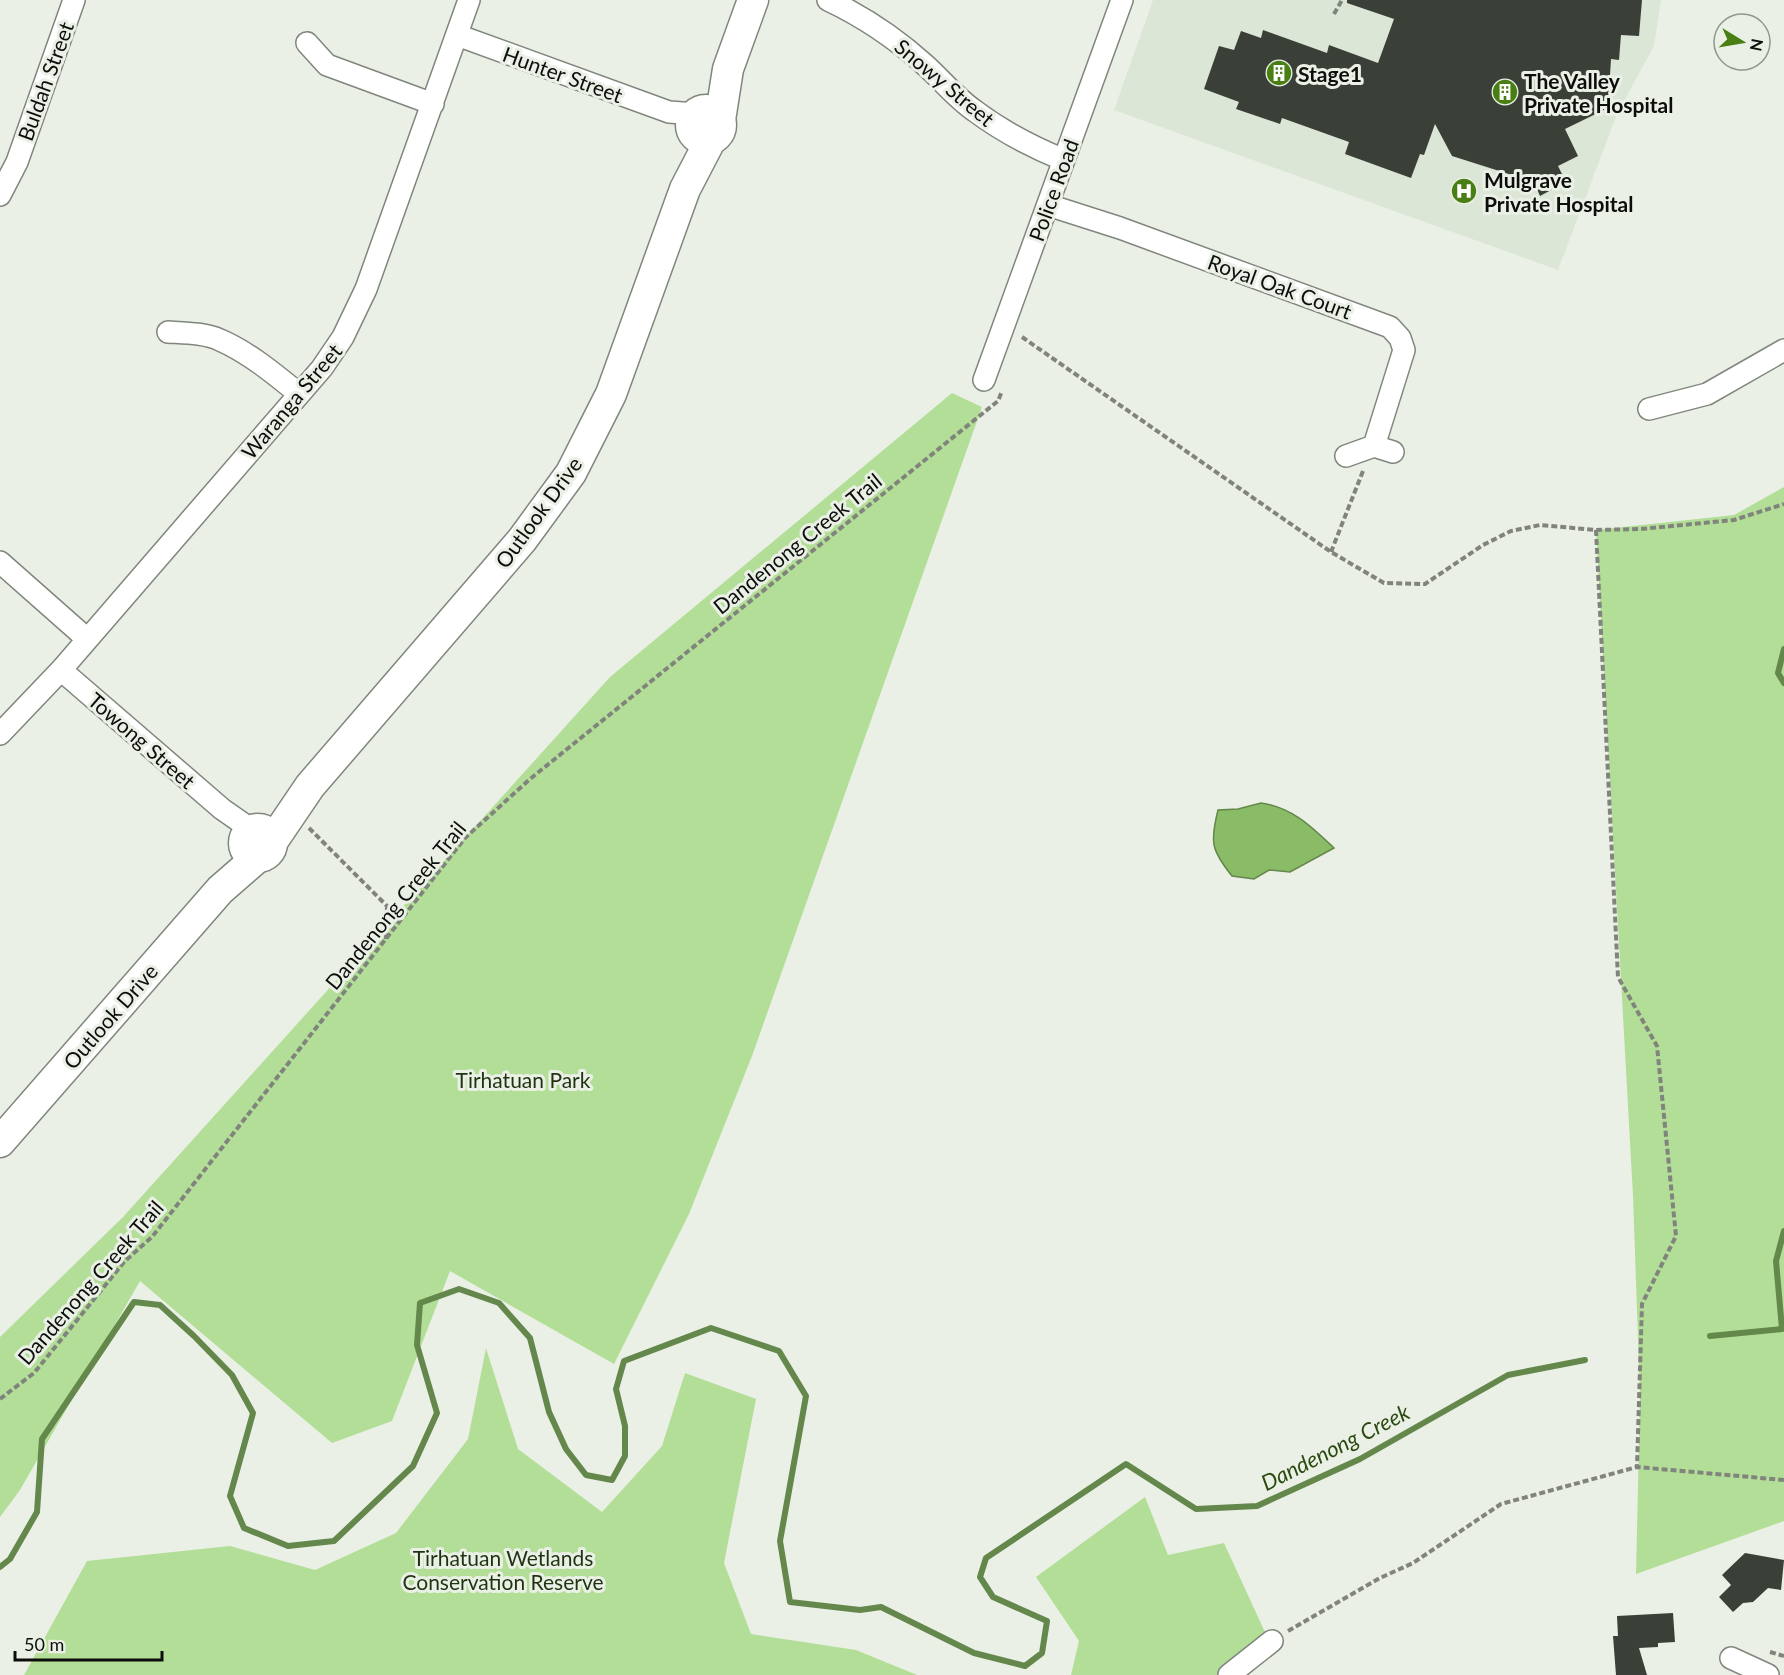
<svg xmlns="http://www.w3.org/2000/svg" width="1784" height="1675" font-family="Lato,sans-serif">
  <rect width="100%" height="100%" fill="#eaf0e6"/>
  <!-- built -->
  <path fill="#dce6d6" d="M1153 0H1661L1654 46 1618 112 1558 270 1114 110Z"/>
  <!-- green -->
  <path fill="#b3de97" d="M952 393 982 407 752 1056 689 1214 614 1364 450 1271 392 1421 332 1443 140 1281 20 1490 0 1517V1337L123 1217 610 677Z
    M1784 487V1521L1636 1574 1640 1396 1633 1196 1596 530 1734 515Z
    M486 1348 518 1449 602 1512 662 1446 685 1373 756 1399 724 1563 751 1634 856 1650 917 1675H24L87 1561 230 1546 315 1570 396 1533 468 1439Z
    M1145 1497 1168 1555 1224 1543 1264 1630 1272 1641 1229 1675H1071L1079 1641 1036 1577Z"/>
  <!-- water -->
  <path fill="#8abb67" stroke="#64874b" stroke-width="1.5" d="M1261 803C1292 807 1312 827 1334 848L1290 872 1269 870 1254 879 1232 876C1211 850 1210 842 1218 810L1238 809Z"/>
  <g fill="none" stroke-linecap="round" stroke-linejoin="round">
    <!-- stream -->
    <path stroke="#64874b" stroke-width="6" d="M1784 649 1778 673 1784 683
      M1710 1336 1782 1329 1776 1261 1784 1231
      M0 1567 10 1559 37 1512 42 1439 134 1302 160 1305 194 1336 232 1375 253 1413 230 1496 244 1528 288 1546 334 1541 413 1466 437 1413 417 1345 420 1303 459 1289 499 1303 530 1338 549 1412 566 1449 586 1475 612 1480 625 1456V1426L616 1389 624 1361 711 1328 779 1351 806 1396 780 1541 790 1602 860 1610 881 1607 974 1653 1025 1666 1042 1653 1047 1621 993 1597 980 1577 986 1558 1126 1464 1196 1509 1257 1506 1360 1459 1508 1375 1585 1360"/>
  </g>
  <!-- building -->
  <path fill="#3a3f37" d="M1347 0H1642L1639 36 1621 35 1619 60 1611 59 1608 108 1565 129 1578 156 1558 166 1566 182 1540 196 1534 182 1452 156 1435 124 1424 155 1420 154 1411 178 1345 154 1349 142 1282 118 1280 124 1236 109 1239 102 1204 89 1219 46 1234 50 1241 31 1261 38 1263 30 1327 53 1329 45 1378 63 1394 19 1347 3Z
    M1745 1553 1784 1560 1781 1590 1768 1588 1753 1602 1743 1603 1733 1612 1719 1597 1731 1585 1722 1575Z
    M1673 1613 1675 1642 1658 1643V1647L1639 1648 1647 1675H1616L1613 1636H1618L1617 1616Z"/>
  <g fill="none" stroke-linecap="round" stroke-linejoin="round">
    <!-- street casing -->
    <g stroke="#80867d" stroke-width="24">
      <path id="street" d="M828 0C864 17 894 37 924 64 941 79 956 98 975 111 1003 132 1032 147 1064 160
        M457 35 669 112 696 114
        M307 43 327 65 433 104
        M0 195 17 162 74 0
        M1048 205 1120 228 1390 327 1400 338 1404 350 1374 446
        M168 332C185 333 205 333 220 340 248 352 276 375 299 394
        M984 380 1122 0
        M1649 409 1707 394 1784 350
        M1346 456 1374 446 1393 452
        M0 562 86 638
        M61 670 222 809 252 830
        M0 734 61 670 322 368 343 337 366 289 469 0
        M1731 1658 1768 1675
        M1229 1675 1272 1641"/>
    </g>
    <!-- secondary casing -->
    <g stroke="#80867d" stroke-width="33">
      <path id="secondary" d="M691 125a15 15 0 1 1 30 0a15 15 0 1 1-30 0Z
        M720 120 728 69 753 0
        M244 843a14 14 0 1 1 28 0a14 14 0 1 1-28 0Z
        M272 842 310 786 522 540 571 473 611 394 685 189 711 139
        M0 1142 220 890 259 856"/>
    </g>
    <!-- path -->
    <path stroke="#80847d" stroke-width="4" stroke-dasharray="6 3" stroke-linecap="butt" d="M1334 14 1342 0
      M1022 337 1331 552 1384 583 1425 584 1483 545 1511 531 1540 525 1596 530 1641 529 1734 520 1784 504
      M1596 530 1618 977 1657 1046 1676 1236 1642 1304 1637 1467
      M1331 552 1363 471
      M309 828 387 906 405 915
      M386 939 387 906
      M0 1399 34 1373 125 1261 152 1237 465 838 530 779 998 401 1002 391
      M1288 1631 1380 1578 1413 1563 1501 1504 1637 1467 1784 1480
      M1770 1652 1784 1656"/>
    <!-- street -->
    <use href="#street" stroke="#fff" stroke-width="21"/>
    <!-- secondary -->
    <use href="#secondary" stroke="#fff" stroke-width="30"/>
  </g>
  <!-- icons -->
  <defs>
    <g id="building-disc" transform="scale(1.35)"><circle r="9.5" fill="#497e13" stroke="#eaf0e6"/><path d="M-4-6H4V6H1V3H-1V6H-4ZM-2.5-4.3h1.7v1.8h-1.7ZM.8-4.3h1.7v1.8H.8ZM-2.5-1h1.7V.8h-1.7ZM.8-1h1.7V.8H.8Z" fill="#fff"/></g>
    <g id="hospital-disc" transform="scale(1.35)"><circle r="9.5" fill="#497e13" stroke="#eaf0e6"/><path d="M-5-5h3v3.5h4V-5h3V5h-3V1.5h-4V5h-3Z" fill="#fff"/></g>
  </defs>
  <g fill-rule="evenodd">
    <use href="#building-disc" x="1279" y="73"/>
    <use href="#building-disc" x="1505" y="92"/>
    <use href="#hospital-disc" x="1464" y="191"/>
  </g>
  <g text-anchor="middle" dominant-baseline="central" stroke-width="6" stroke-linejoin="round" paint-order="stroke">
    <!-- poi labels -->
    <g font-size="21" font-weight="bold" fill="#0c0e0b" stroke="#eaf0e6" text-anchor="start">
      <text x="1298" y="73">Stage1</text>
      <text x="1524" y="80">The Valley<tspan x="1524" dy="24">Private Hospital</tspan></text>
      <text x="1484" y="179">Mulgrave<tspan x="1484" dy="24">Private Hospital</tspan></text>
    </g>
    <!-- street labels -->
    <g font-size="21" fill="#0c0e0b" stroke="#eaf0e6">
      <text transform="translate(563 74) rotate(20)">Hunter Street</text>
      <text transform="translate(45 81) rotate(-70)">Buldah Street</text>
      <text transform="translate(945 82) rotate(40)">Snowy Street</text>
      <text transform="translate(1053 190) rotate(-70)">Police Road</text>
      <text transform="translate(1280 286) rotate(20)">Royal Oak Court</text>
      <text transform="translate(291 401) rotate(-50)">Waranga Street</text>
      <text transform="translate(538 512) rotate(-54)">Outlook Drive</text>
      <text transform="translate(797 543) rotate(-39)">Dandenong Creek Trail</text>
      <text transform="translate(142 740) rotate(41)">Towong Street</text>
      <text transform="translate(395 905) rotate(-51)">Dandenong Creek Trail</text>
      <text transform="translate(110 1016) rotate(-49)">Outlook Drive</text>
      <text transform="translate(90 1282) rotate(-49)">Dandenong Creek Trail</text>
    </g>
    <!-- park labels -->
    <g font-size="21" fill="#1f3310" stroke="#eaf0e6">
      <text x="523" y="1079">Tirhatuan Park</text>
      <text x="503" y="1557">Tirhatuan Wetlands<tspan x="503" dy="24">Conservation Reserve</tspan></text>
    </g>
    <!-- water labels -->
    <g font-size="22" font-style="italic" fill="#2b4a0f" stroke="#eaf0e6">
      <text transform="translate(1335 1447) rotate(-27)">Dandenong Creek</text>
    </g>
  </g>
  <!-- north arrow -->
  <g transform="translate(1742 42) rotate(101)"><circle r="28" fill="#eaf0e6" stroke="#91968e" stroke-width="1.5"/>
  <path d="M0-4.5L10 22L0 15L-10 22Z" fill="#497e13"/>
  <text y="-9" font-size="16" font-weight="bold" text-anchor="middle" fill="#0c0e0b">N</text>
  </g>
  <!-- scale -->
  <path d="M15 1651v9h147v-9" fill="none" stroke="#0c0e0b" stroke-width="3"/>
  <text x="24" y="1651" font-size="18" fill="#0c0e0b" stroke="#eaf0e6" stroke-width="4.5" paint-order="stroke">50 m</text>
</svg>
